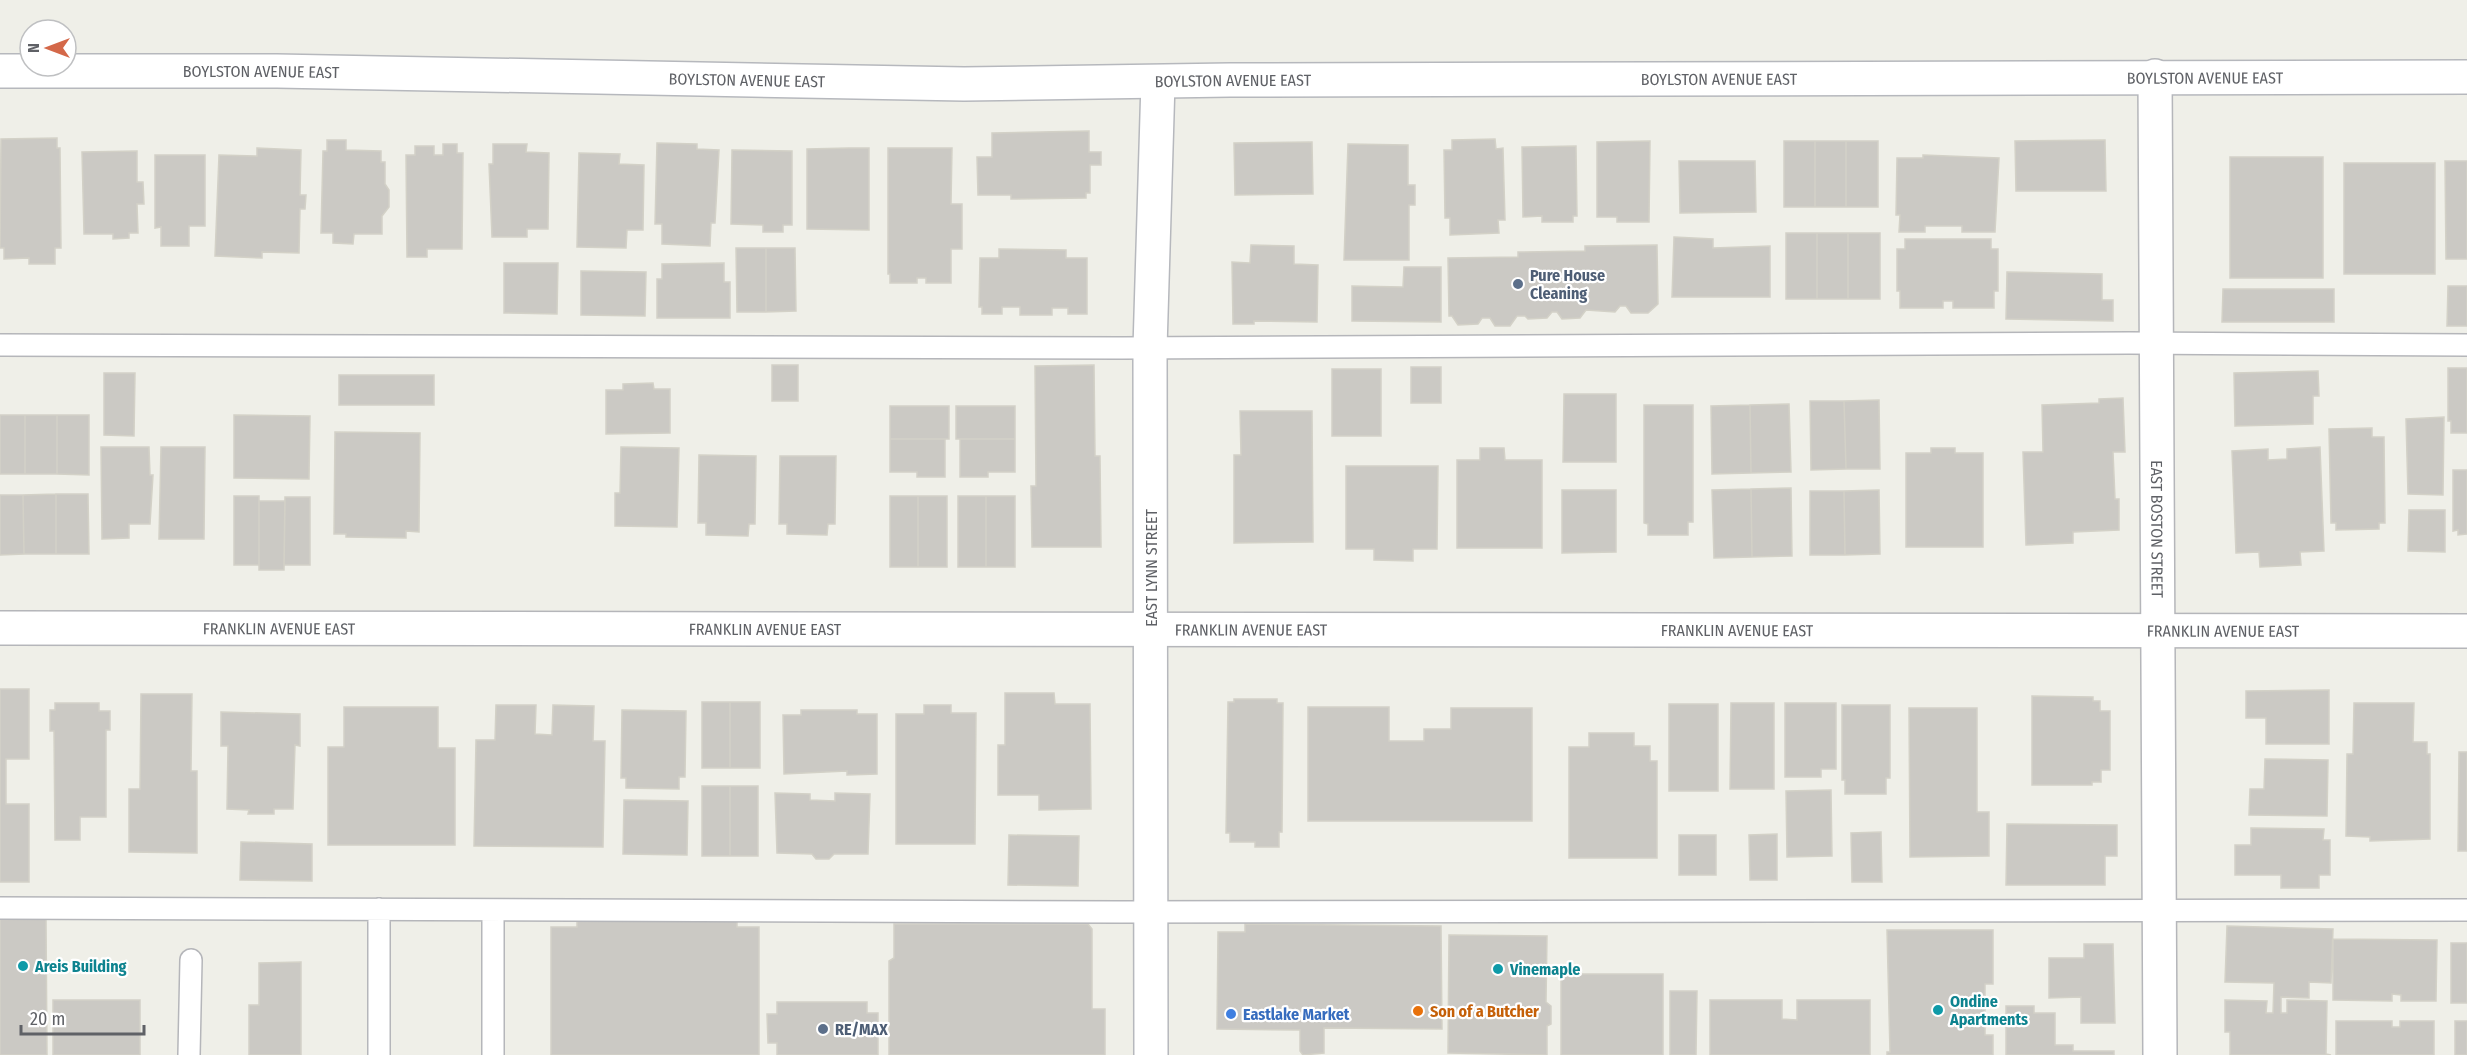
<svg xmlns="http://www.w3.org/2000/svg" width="2467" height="1055" font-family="'Fira Sans Condensed',sans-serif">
  <rect width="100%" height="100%" fill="#efefe8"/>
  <!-- building -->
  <path fill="#cbc9c4" stroke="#d3d1c7" stroke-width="1.5" d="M1089 131V152H1101V165H1090V193H1086V198L1011 199V195H978L977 157H992V133Z
    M57 138V148H60L61 248H55V264H29V258L4 259V248H0L1 139Z
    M1495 139 1496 149 1503 148 1505 220H1498L1499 233 1450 235V218H1445L1444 150H1452V140Z
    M327 140H346V150L381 151V162H385V184L389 190V207L382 216V234H354L353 244 333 243V233H321L323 151H327Z
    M2105 140 2106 191H2016L2015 141Z
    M1650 141 1649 222H1617V217H1597V142Z
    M1784 141H1815V207H1784Z
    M1815 141H1846V207H1815Z
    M1846 141H1878V207H1846Z
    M1312 142 1313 194 1235 195 1234 143Z
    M657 143 697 144V149L719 150 715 223H711L710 246 662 244V224H655Z
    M443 144H457V153H463L462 249H427V257H407L406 155H415V146H434V155H443Z
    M493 144H527L526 152 549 153 548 229H527V237H492L489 164H493Z
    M1348 144 1408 145V185H1415V205H1409V260H1344Z
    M1576 146 1577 216H1573V222H1542V216L1523 217 1522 147Z
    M257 148 301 150 300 195H306L305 209H300L299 253 262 252V258L215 256 219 155 257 156Z
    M849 148H869V230L807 229V149Z
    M888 148H952L951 204H962V249H951V283H926V278H917V283H890V274H888Z
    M732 150 792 151V225H783V232H763V225L731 224Z
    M137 151V182H143L144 204H137L138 233H129V238L113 239V234H84L82 152Z
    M579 153 620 154 619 164 644 165 643 230H627L626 248 577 247Z
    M155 155H205V226H189V246H161V227L155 228Z
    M1923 155 1999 158 1995 232H1962V226H1925V232H1899L1900 215H1896L1897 158H1923Z
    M2230 157H2323V278H2230Z
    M1679 161H1755L1756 212 1680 213Z
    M2445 161H2467V259H2446Z
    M2344 163H2435V274H2344Z
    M1786 233H1817V299H1786Z
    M1817 233H1848V299H1817Z
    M1848 233H1880V299H1848Z
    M1674 237 1713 239V248L1770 246V297H1672Z
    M1905 239H1991V249H1998V291H1994V308H1953V301H1943V308H1900V291H1897V249H1905Z
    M1251 245 1294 246V264L1318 265 1317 322 1254 321V324H1233L1232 262 1250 263Z
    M1657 245 1658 304 1648 313H1631L1626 306H1620L1615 312 1586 310 1580 318 1562 319 1557 312H1552L1547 318 1528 319 1525 316H1517L1510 326H1495L1490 318H1482L1478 324 1458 325 1452 316H1449L1448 258 1518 257V252L1585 251V246Z
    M736 248H766V312H737Z
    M766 248H795L796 311 766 312Z
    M999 249 1066 250V258H1087V314H1068V308H1052V315H1020V307H1002V314H982V307H979L980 258H999Z
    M504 263H558L557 314 504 313Z
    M724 263V282H730V318H657V279H662V264Z
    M1404 267H1441V322L1352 321V286L1403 287Z
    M581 271 646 272 645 316 581 315Z
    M2007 272 2102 274V300H2113V321L2006 319Z
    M2448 286H2467V326H2447Z
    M2223 289H2334V322H2222Z
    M772 365H798V401H772Z
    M1094 365 1095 456H1100L1101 547H1032L1031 486H1036L1035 366Z
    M1411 367H1441V403H1411Z
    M2448 368H2467V433H2451V421H2448Z
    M1332 369H1381V436H1332Z
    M2318 371 2319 396H2313V424L2235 426 2234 373Z
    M104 373H135L134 436 104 435Z
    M339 375H434V405H339Z
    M653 383 654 389H670V433L606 434V390H623V384Z
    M1564 394H1616V462H1563Z
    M2123 398 2125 452H2113L2115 499H2119V530L2073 532V543L2026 545 2023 452H2043L2042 405 2099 403V399Z
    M1879 400 1880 469H1846L1844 401Z
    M1810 401H1844L1846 469 1811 470Z
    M1789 404 1791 472 1751 473 1750 405Z
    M1644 405H1693V522H1688V535H1648V524L1644 523Z
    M1750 405 1751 473 1712 474 1711 406Z
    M890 406H949V439H890Z
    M956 406H1015V439H956Z
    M1240 411H1312L1313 542 1234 543V455H1241Z
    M0 415H25V474H0Z
    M25 415H57V474H25Z
    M57 415H89V475L57 474Z
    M234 415 310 416 309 479 234 478Z
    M2444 417 2443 495 2408 494 2406 419Z
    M2372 428V437H2384L2385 523H2379V529L2336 530V523H2331L2329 429Z
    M335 432 420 433 419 532 406 531V538L346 537V534H334Z
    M890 439H945V477H917V472H890Z
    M960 439H1015V472H988V477H960Z
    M101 447H149L150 475H153L150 524H129V538L102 539Z
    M161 447H205L204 539H159Z
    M621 447 679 448 677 527 615 526V493H620Z
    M2320 447 2324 551 2300 552 2301 565 2260 567 2259 552 2236 553 2232 451 2268 449V460L2287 459V449Z
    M1480 448H1504L1505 460H1542V548H1457V460H1480Z
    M1931 448H1955V453H1983V547H1906V453H1931Z
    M699 455 756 456 755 524H749L748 536 706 535V523H698Z
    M780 456H836L835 524H828L827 535 787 534V524H779Z
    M1346 466H1438L1437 549H1413V561L1374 560V549H1346Z
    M2453 470H2467V534L2458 535V530L2453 531Z
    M1791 488 1792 556 1752 557 1751 489Z
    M1751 489 1752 557 1714 558 1712 490Z
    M1562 490H1616V552L1562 553Z
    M1879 490 1880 554 1845 555 1844 491Z
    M1810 491H1844L1845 555H1810Z
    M56 494V554H24L23 495Z
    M56 494H88L89 554H56Z
    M0 495H23L24 554 0 555Z
    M234 496H259V565H234Z
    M890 496H918V567H890Z
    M918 496H947V567H918Z
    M958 496H986V567H958Z
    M986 496H1015V567H986Z
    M285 497H310V565H284Z
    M259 501H285L284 570H259Z
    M2409 510H2445V552L2408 551Z
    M0 689H29V759H6V804H29V882H0Z
    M2329 690V744H2266V718H2246V691Z
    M1005 693H1054L1055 704H1090L1091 809 1039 810V795H998V745H1005Z
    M141 694H192L191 771H197V853L129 852V789H140Z
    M2032 696 2093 697V701H2100V711H2110V770H2101V782H2092V785H2032Z
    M1234 699H1277V703H1283L1282 832H1279V847H1255V842H1230V833H1226L1228 702H1234Z
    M702 702H730V768H702Z
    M730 702H760V768H730Z
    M55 703H99V711H110V730H106V817H80V840H55L54 731H50V710H55Z
    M1731 703H1774V789H1730Z
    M1785 703H1836V769H1821V777H1785Z
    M2354 703H2414L2413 742H2427V754H2430V839L2370 841V837L2346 836 2347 754H2353Z
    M1669 704H1718V791H1669Z
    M496 705H536L535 734 552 735 553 705 594 706 593 741H605L603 847 474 846 476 740H495Z
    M924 705H951V713H976L975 844H896V714H924Z
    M1842 705H1890V778H1886V794H1845V780H1842Z
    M344 707H438V748H455V845H328V747H344Z
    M1308 707H1389V741H1424V729H1451V708H1532V821H1308Z
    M1909 708H1977V812H1989V856L1910 857Z
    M622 710 686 711 685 777H679V789L626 788V778H621Z
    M801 710H857V714H877V774L847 775V771L784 774 783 715H801Z
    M221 712 300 714V746L295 745 293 809H274V814H248L249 810 227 809 228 746H221Z
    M1589 733H1634V746H1650V761H1657V858H1569V747H1589Z
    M2459 752H2467V851H2458Z
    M2265 759 2328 760 2327 816 2249 815 2250 789H2264Z
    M702 786H730V856H702Z
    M730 786H758V856H730Z
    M1831 790 1832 856 1787 857 1786 791Z
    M775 793 810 794V800L835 801V793L870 794 868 854H834L829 859H816L812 854 777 853Z
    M624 800 688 801 687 855 623 854Z
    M2007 824 2117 825V856H2105V885H2006Z
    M2251 828 2324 829 2323 840H2330V875H2319V888H2281V875H2235V845H2251Z
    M1881 832 1882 882H1852L1851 833Z
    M1777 834V880H1750L1749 835Z
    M1009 835 1079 836 1078 886 1008 885Z
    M1679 835H1716V875H1679Z
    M241 842 312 844V881L240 880Z
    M737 918V927H759V1055H551V927H577V919Z
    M0 919H46L47 1055H0Z
    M894 924H1088L1092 929V1009H1105V1055H889V961L894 958Z
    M1245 924 1441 926 1442 1029 1324 1028V1053L1303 1055 1300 1051V1030L1217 1029 1218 932H1245Z
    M2227 926 2333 929 2331 983 2309 982V998L2281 997V1013H2287V1000L2327 1001 2326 1054 2331 1055H2230V1032H2225V1000L2267 1001 2266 1013H2273L2274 983 2225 982Z
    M1887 930H1993V984H1985V1035H1993V1055H1887V1052H1890Z
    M1449 935 1547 936 1546 1002 1551 1006V1024L1547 1026V1055L1448 1053Z
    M2333 939 2437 940 2436 1001H2401V995L2392 994V1001L2333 1000Z
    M2451 943H2467V1003H2451Z
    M2084 944H2113L2115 1023H2081V997L2049 998V958H2084Z
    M301 962V1055H249V1005H259V963Z
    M1561 974H1663V1055H1561Z
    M1670 991H1697L1696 1055H1670Z
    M53 1000H140V1055H53Z
    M1710 1000H1782V1019L1797 1020V1000H1870V1055H1710Z
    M777 1002H867V1013H878V1055H777V1043H768L767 1014H777Z
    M2006 1006H2034V1013H2055V1045H2073V1051H2114V1055H2006Z
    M2336 1021H2392V1027H2400V1021H2434V1055H2336Z
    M2455 1021H2467V1055H2455Z"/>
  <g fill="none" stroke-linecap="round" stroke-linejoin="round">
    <!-- lane casing -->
    <g stroke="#b5b6ba" stroke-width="24">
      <path id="lane" d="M0 345 1122 348 2129 343 2467 345
        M0 908 1121 912 2467 910
        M189 1055 191 960
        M379 1055V909
        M493 1055V910"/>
    </g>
    <!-- street casing -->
    <g stroke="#b5b6ba" stroke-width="36">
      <g id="street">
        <path id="s1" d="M2155 76 2160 1055"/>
        <path id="s2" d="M0 628 2467 631"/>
      </g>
    </g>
    <!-- secondary casing -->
    <g stroke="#b6b8bd" stroke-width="36">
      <g id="secondary">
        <path id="s3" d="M0 71H277L964 84 1230 80 2467 77"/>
        <path d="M1151 1055 1150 348 1158 82"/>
      </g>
    </g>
    <!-- lane -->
    <use href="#lane" stroke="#fff" stroke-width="21"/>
    <!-- street -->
    <use href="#street" stroke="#fff" stroke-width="33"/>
    <!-- secondary -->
    <use href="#secondary" stroke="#fff" stroke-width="33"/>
  </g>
  <!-- markers -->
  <g fill="#5c6f8a" stroke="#fff" stroke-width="2">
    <circle cx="1518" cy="284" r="6"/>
    <circle cx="823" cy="1029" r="6"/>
  </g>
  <g fill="#0f9aa8" stroke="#fff" stroke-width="2">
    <circle cx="23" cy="966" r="6"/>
    <circle cx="1498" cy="969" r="6"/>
    <circle cx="1938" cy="1010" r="6"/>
  </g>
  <circle fill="#e8710a" stroke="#fff" stroke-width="2" cx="1418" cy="1011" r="6"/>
  <circle fill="#3f7fe0" stroke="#fff" stroke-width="2" cx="1231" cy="1014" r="6"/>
  <g text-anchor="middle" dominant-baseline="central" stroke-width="4.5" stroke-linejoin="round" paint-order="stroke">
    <!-- street labels -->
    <g font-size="16" fill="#5f6166" stroke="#fff">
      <text stroke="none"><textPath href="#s3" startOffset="261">BOYLSTON AVENUE EAST</textPath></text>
      <text stroke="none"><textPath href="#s3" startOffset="2205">BOYLSTON AVENUE EAST</textPath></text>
      <text stroke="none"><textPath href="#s3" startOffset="1719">BOYLSTON AVENUE EAST</textPath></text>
      <text stroke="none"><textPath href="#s3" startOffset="747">BOYLSTON AVENUE EAST</textPath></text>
      <text stroke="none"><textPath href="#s3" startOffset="1233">BOYLSTON AVENUE EAST</textPath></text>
      <text stroke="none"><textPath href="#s1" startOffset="453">EAST BOSTON STREET</textPath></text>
      <text transform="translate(1151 568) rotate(-90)">EAST LYNN STREET</text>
      <text stroke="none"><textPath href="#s2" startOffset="279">FRANKLIN AVENUE EAST</textPath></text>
      <text stroke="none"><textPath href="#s2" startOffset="765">FRANKLIN AVENUE EAST</textPath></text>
      <text stroke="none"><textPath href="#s2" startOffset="1251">FRANKLIN AVENUE EAST</textPath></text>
      <text stroke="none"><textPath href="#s2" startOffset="1737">FRANKLIN AVENUE EAST</textPath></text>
      <text stroke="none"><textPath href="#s2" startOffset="2223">FRANKLIN AVENUE EAST</textPath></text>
    </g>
    <!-- service labels -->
    <g font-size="16" font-weight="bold" fill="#4e5e75" stroke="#fff" text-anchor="start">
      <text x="1530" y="275">Pure House<tspan x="1530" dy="18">Cleaning</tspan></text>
      <text x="835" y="1029">RE/MAX</text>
    </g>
    <!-- culture labels -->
    <g font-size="16" font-weight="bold" fill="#0d838f" stroke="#fff" text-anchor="start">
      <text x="35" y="966">Areis Building</text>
      <text x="1510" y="969">Vinemaple</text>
      <text x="1950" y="1001">Ondine<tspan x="1950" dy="18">Apartments</tspan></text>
    </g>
    <!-- food labels -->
    <g font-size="16" font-weight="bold" fill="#c56008" stroke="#fff" text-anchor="start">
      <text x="1430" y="1011">Son of a Butcher</text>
    </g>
    <!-- shop labels -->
    <g font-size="16" font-weight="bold" fill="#366cbe" stroke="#fff" text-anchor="start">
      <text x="1243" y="1014">Eastlake Market</text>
    </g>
  </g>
  <!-- north arrow -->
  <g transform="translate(48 48) rotate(270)"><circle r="28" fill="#ffffff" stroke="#bfc0c2" stroke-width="1.5"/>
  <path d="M0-4.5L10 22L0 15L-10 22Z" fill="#d46849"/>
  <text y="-9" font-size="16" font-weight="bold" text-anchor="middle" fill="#5f6166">N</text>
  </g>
  <!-- scale -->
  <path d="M21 1025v9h123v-9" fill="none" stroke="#5f6166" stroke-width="3"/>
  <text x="30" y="1025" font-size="18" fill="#5f6166" stroke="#ffffff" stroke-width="4.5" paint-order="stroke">20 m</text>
</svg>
